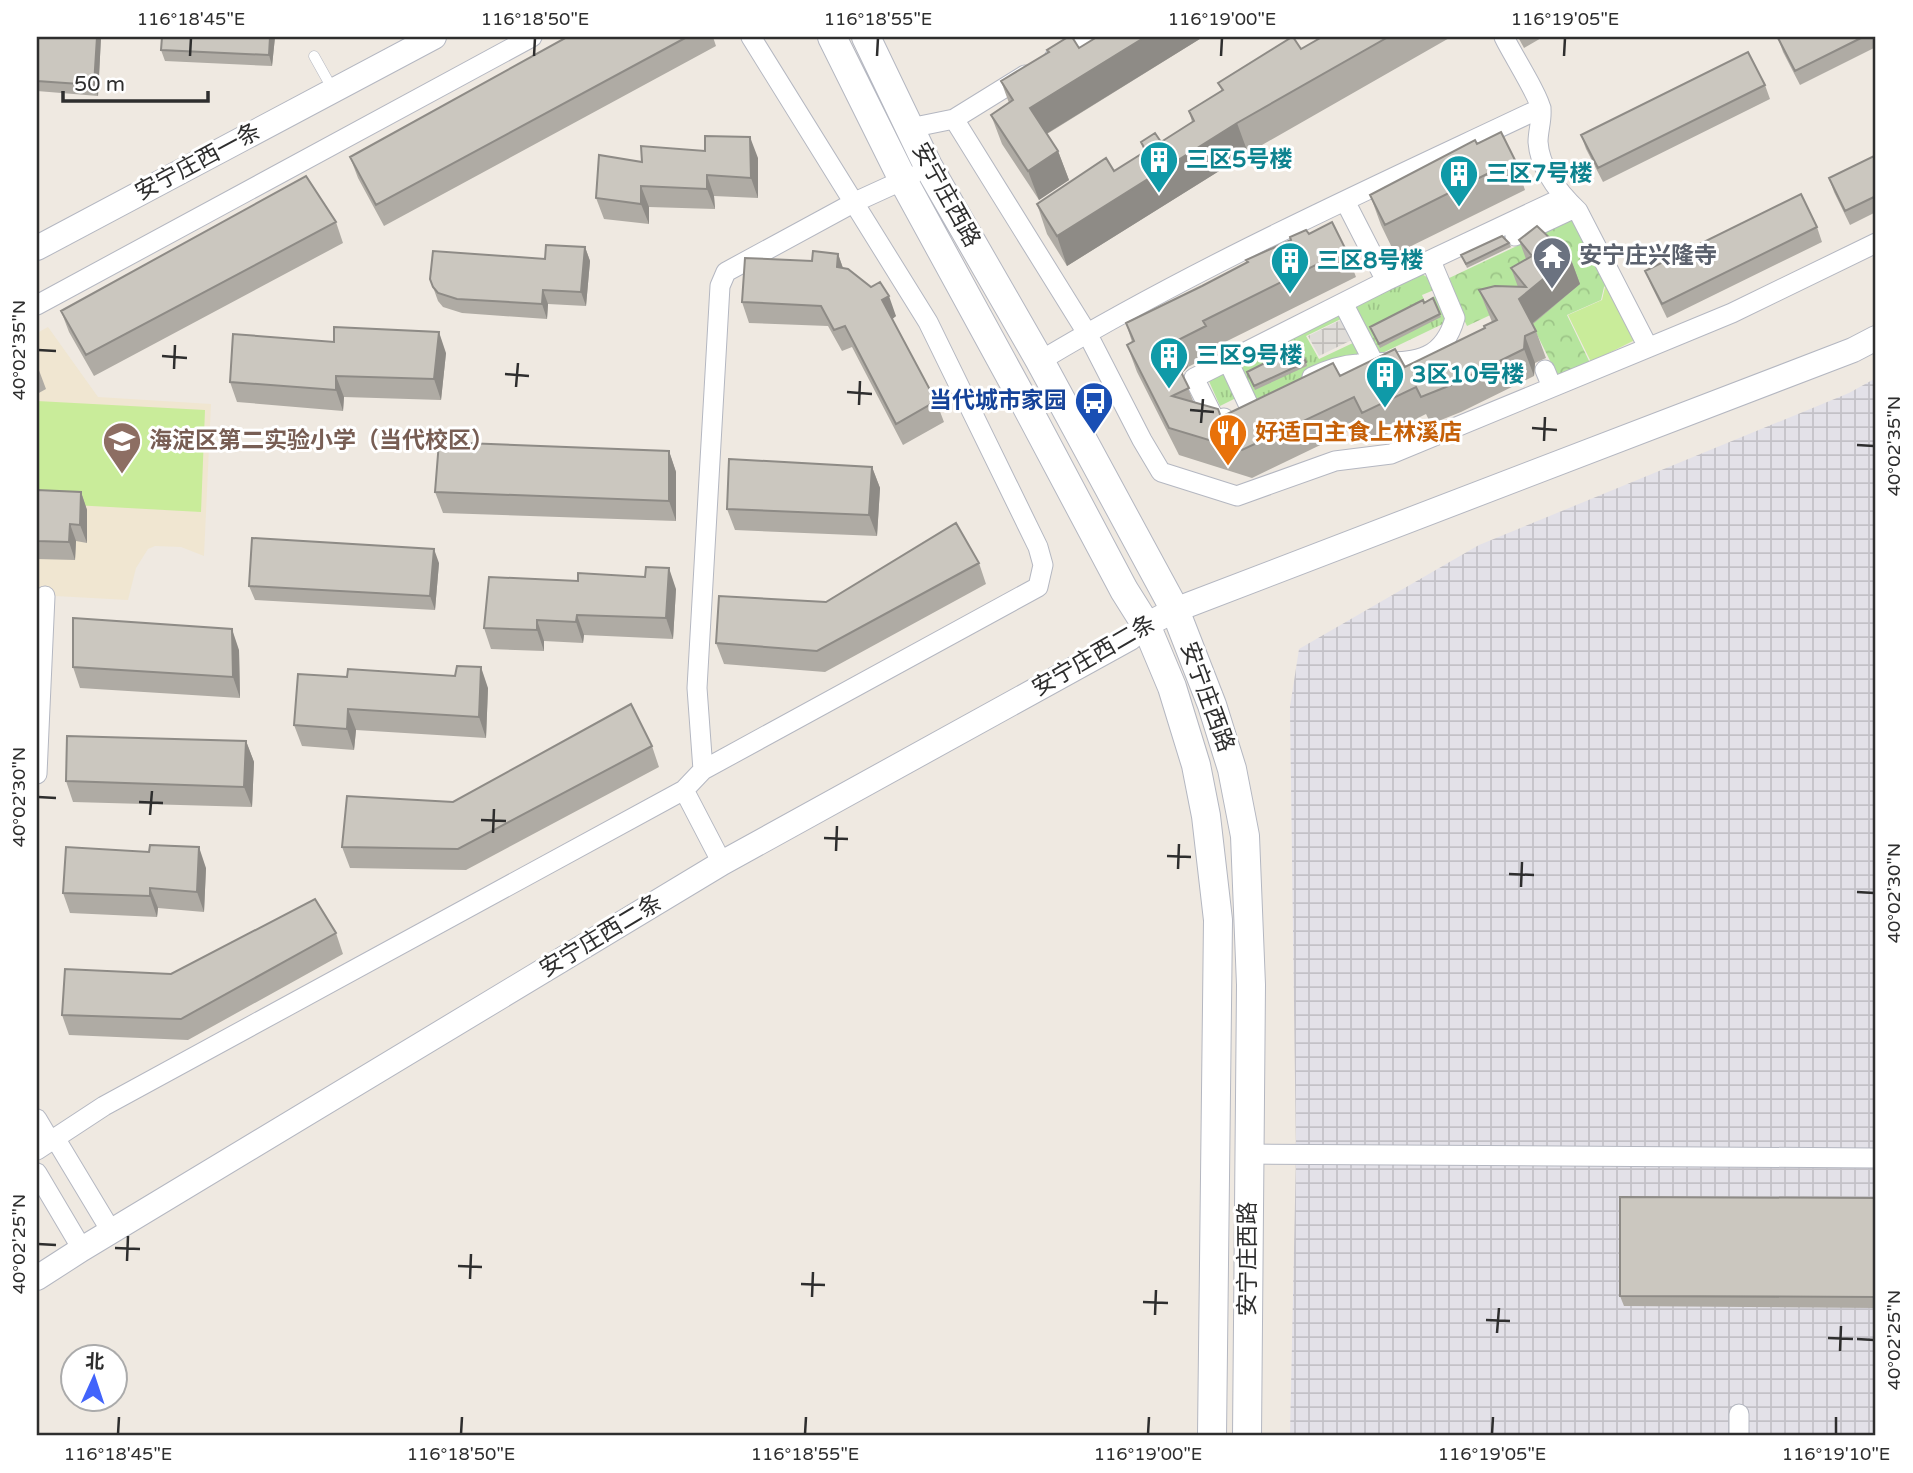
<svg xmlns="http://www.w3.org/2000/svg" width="1913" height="1473" font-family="'Varela Round','Noto Sans SC',sans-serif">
  <defs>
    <pattern id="industrial-grid" width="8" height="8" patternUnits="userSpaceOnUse" patternTransform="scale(1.75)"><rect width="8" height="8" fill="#e3e1e8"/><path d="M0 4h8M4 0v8" fill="none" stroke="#c3c1c7"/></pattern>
    <pattern id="grass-tufts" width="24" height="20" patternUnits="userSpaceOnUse" patternTransform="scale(1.75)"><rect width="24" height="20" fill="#b6e59e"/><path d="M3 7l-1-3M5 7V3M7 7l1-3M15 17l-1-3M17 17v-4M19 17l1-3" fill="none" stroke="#9dc588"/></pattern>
    <pattern id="park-crowns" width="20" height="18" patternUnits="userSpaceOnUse" patternTransform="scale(1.75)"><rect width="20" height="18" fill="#b6e59e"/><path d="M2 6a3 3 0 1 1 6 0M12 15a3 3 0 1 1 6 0" fill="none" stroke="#9dc588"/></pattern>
    <pattern id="plaza-grid" width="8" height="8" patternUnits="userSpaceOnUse" patternTransform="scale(1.75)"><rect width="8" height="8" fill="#dfdcd8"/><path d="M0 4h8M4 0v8" fill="none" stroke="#c0bdba"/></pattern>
  </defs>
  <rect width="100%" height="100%" fill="#efe9e1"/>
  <!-- industrial -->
  <path fill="url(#industrial-grid)" d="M1876 378V1436H1290L1296 1154 1290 707 1299 649 1479 545 1849 393Z"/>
  <!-- education -->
  <path fill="#f0e6d1" d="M48 327 98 397 211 404 204 556 181 547 155 546 148 549 136 568 128 600 37 595V333Z"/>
  <!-- grass -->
  <path fill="url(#grass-tufts)" d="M1422 274 1433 281 1434 290 1422 295 1425 302 1437 295 1451 320 1372 358 1350 308Z
    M1340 312 1343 318 1306 336 1319 359 1355 342 1360 353 1339 361 1250 402 1235 366Z
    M1223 371 1238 397 1220 406 1208 379Z"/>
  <!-- park -->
  <path fill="url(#park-crowns)" d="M1578 217 1610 282 1604 287 1601 300 1567 315 1590 363 1563 375H1557L1526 312 1501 310 1467 326 1445 280Z"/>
  <!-- pitch -->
  <path fill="#c9ec9a" d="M1610 283 1637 339 1591 362 1568 315 1602 300 1605 287Z
    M37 401 205 410 201 512 37 503Z"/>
  <!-- plaza -->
  <path fill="url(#plaza-grid)" d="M1349 316 1360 336 1319 356 1308 336Z"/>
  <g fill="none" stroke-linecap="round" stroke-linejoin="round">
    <!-- service casing -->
    <g stroke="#b4b7c1" stroke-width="11">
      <path id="service" d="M314 56 333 90"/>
    </g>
    <!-- minor casing -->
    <g stroke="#b4b7c1" stroke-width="21">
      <path id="minor" d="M1504 37C1511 52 1539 96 1541 109 1542 120 1538 131 1538 142 1540 170 1559 193 1578 211L1648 347
        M1054 58 1087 37
        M954 119 1087 333 1142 440 1161 472 1237 496 1335 461 1391 454 1732 313 1876 243
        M910 128 954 119 1025 75
        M1515 236 1575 208
        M1386 281 1564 197
        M1343 303 1374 363
        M37 305 532 37
        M1040 361C1200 265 1372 188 1541 108
        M1228 361 1249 406
        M1545 370 1552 387
        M1312 377C1327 370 1341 365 1358 364 1402 359 1440 371 1455 318L1431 261
        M1224 418 1216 422 1194 378 1386 281 1345 201
        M703 770 697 688 720 286 726 272 855 202 912 176
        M37 774 45 596
        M684 790 722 863
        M37 1119 50 1141
        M55 1138 111 1231
        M37 1150 104 1106 684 790 703 770 1038 587 1043 565 1038 547 928 322 751 37
        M1249 1154 1876 1158
        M37 1173 82 1249
        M1739 1436V1414"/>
    </g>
    <!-- tertiary casing -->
    <g stroke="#b4b7c1" stroke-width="26">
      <path id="tertiary" d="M37 248 434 37
        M37 1278 82 1249 722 863 1130 638 1146 625 1175 610 1853 350 1876 338"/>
    </g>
    <!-- secondary casing -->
    <g stroke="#b4b7c1" stroke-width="30">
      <path id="secondary" d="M832 37 904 182 1021 396 1124 590 1146 625 1172 687 1196 765 1206 816 1218 920 1212 1436
        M866 37 928 166 1040 361 1175 610 1212 705 1232 769 1245 836 1251 985 1247 1436"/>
    </g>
    <!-- service -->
    <use href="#service" stroke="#fff" stroke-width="10"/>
    <!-- minor -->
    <use href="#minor" stroke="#fff" stroke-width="19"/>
    <!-- tertiary -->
    <use href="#tertiary" stroke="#fff" stroke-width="24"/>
    <!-- secondary -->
    <use href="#secondary" stroke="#fff" stroke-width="28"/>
  </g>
  <!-- wall -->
  <path fill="#afaba4" d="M37 37H101L98 96 37 91Z
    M162 37H275L272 66 165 61 161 50Z
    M567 37H713L716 46 384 226 358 178 350 157Z
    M1097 37H1203L1047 134 1058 151 1069 180 1039 200 1002 144 991 115 1009 103 1001 81 1079 48Z
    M1322 37H1451L1248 153 1067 266 1047 234 1037 204 1114 171 1144 152 1141 142H1161L1192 122 1189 111 1222 91 1218 83 1301 49Z
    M1518 37H1543L1524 48Z
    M1781 37H1876V47L1800 85 1783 52 1778 38Z
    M1765 85 1770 99 1603 182 1586 149 1581 135Z
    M1477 144 1515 160 1525 190 1395 254 1381 225 1370 195Z
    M1876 155V212L1850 225 1834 192 1829 178Z
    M758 158V198L714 196 715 209 649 207V224L604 219 596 198 642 162Z
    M336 222 343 243 94 376 69 332 61 311Z
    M1817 227 1822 242 1667 318 1651 285 1645 271Z
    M1309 234 1346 250 1356 277 1213 348 1215 353 1188 367 1183 372V376L1194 403 1221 417 1340 376 1405 367 1485 328 1492 322 1479 290 1518 287 1511 268 1526 259 1519 240 1570 257 1580 284 1533 324 1536 331 1546 358 1535 363 1534 376 1461 412 1431 424 1426 414 1372 441 1364 424 1252 478 1179 455 1137 372 1127 345 1132 342 1126 323Z
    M1509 243 1511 247 1467 268 1461 255Z
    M585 247 590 261 586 306 548 304 547 319 462 313 443 307 438 301 433 287 545 259Z
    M838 254 843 268 896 316 892 319 936 401 944 422 903 445 852 347 842 351 828 326 749 323 742 302 812 261Z
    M1433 298 1441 317 1380 348 1371 330Z
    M446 353 441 400 344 397 343 411 237 402 230 382Z
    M1306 362 1307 366 1255 390 1247 372Z
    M37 365 46 389 37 394Z
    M669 451 676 472V521L443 513 435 492Z
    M872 467 880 488 877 536 735 530 727 509Z
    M37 490 81 492 87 510V543L76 541 75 560 37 559Z
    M439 563 435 610 255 600 249 586Z
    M979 563 986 584 825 672 724 664 716 643 826 602Z
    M676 589 673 639 584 635 583 643 544 641V651L491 649 484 628Z
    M239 650 240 698 80 688 73 667Z
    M298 674 488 688 486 738 356 730 354 750 302 746 294 725Z
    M246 741 254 762 252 807 73 802 66 781Z
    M652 746 659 767 466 870 350 868 342 847 453 802Z
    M206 868 204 912 158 908 157 917 70 913 63 893Z
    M336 933 343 954 188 1040 69 1035 62 1015 171 974Z
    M1876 1198V1308L1624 1306 1620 1296Z"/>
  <!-- shaded-wall -->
  <path fill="#8e8b86" d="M97 37H101L98 96 94 85Z
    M270 37H275L272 66 269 55Z
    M1145 37H1203L1041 137 1030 108Z
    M1237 123 1248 153 1067 266 1057 236Z
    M750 137 758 158V198L751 178Z
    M1058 151 1069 180 1039 200 1028 171Z
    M707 175 714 196 715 209 707 189Z
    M641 186 649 207V224L641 204Z
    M585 247 590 261 586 306 581 292Z
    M838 254 845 274 837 267Z
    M1570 257 1580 284 1529 326 1519 299Z
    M543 290 548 304 547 319 542 304Z
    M889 296 896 316 890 321 882 300Z
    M439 332 446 353 441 400 434 379Z
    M1525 336 1535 363 1534 376 1524 349Z
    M1178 340 1188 367 1183 372V383L1173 356 1174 345Z
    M336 376 344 397 343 411 336 390Z
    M669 451 676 472V521L669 501Z
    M872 467 880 488 877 536 869 515Z
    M81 492 87 510V543L80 525Z
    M70 524 76 541 75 560 69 542Z
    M434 549 439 563 435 610 430 596Z
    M669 568 676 589 673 639 666 618Z
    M577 615 584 635 583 643 576 622Z
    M537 620 544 641V651L537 630Z
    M232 629 239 650 240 698 233 677Z
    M481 667 488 688 486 738 479 717Z
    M348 709 356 730 354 750 347 729Z
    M246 741 254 762 252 807 244 787Z
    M199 847 206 868 204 912 197 892Z
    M150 888 158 908 157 917 150 896Z"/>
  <!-- building -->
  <path fill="#cbc7bf" stroke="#8e8b86" stroke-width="2" d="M37 37H97L94 85 37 81Z
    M162 37H270L269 55 161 50Z
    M567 37H687L376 205 350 157Z
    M1068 37H1072L1079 48 1097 37H1145L1030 108 1058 151 1028 171 991 115 1013 100 1001 81 1049 52 1047 50Z
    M1292 37H1293L1301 49 1322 37H1388L1237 123 1057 236 1037 204 1106 158 1114 171 1146 151 1141 142 1155 133 1161 142 1194 121 1189 111 1223 90 1218 83Z
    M1781 37H1863L1795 71 1778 38Z
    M1748 52 1765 85 1598 168 1581 135Z
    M1501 132 1515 160 1385 225 1370 195 1475 140 1477 144Z
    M705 136 750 137 751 178 707 175V189L641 186V204L596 198 599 155 642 162 641 146 705 151Z
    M1876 155V196L1845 211 1829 178Z
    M306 176 336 222 86 355 61 311Z
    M1801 194 1817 227 1662 304 1645 271Z
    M1332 222 1346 250 1203 321 1206 326 1178 340 1174 345 1173 356 1189 388 1172 396 1218 409 1221 417 1333 363 1340 376 1395 349 1405 367 1485 328 1484 326 1497 320 1479 290 1495 286 1526 287 1511 268 1532 256 1519 240 1537 226 1570 257 1519 299 1536 331 1525 336 1524 349 1451 385 1421 397 1416 387 1362 413 1354 397 1242 450 1169 428 1127 345 1134 341 1126 323 1202 286 1248 262 1246 260 1291 240 1290 237 1306 230 1309 234Z
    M1502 236 1509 243 1466 264 1461 255Z
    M546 245 585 247 581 292 543 290 542 304 457 299 438 293 433 287 430 279 433 251 545 259Z
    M813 251 838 254 837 267 848 269 871 287 880 282 889 296 882 300 936 401 896 424 845 326 834 330 821 306 742 302 745 258 812 261Z
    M1433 298 1440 314 1379 344 1370 327 1423 300 1424 303Z
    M334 327 439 332 434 379 336 376V390L230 382 233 334 334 342Z
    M1298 346 1306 362 1254 386 1247 372Z
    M439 442 669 451V501L435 492Z
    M729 459 872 467 869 515 727 509Z
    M37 490 81 492 80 525 70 524 69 542 37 541Z
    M956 523 979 563 817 651 716 643 719 596 826 602Z
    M252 538 434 549 430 596 249 586Z
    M646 567 669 568 666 618 577 615 576 622 537 620V630L484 628 489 577 578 581V573L645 577Z
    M73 618 232 629 233 677 73 667Z
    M457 666 481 667 479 717 348 709 347 729 294 725 298 674 347 677 348 669 455 676Z
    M631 704 652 746 458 849 342 847 347 796 453 802Z
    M67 736 246 741 244 787 66 781Z
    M150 845 199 847 197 892 150 888V896L63 893 66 847 149 852Z
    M315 899 336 933 181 1019 62 1015 65 969 171 974Z
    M1620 1197 1876 1198V1297L1620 1296Z"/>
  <!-- ticks -->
  <path fill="none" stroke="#2e2e2e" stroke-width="2.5" d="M190 56 191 38M534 56 535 38M877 56 878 38M1221 56 1222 38M1564 56 1565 38M38 350 56 351M162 356 187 358M174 369 175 345M505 374 529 376M516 387 518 363M847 392 872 394M859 405 860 381M1190 410 1214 412M1201 423 1203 399M1532 428 1557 430M1544 441 1545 417M1857 445 1874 446M38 797 56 798M139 802 163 803M150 815 152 791M481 820 506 821M493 833 494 809M824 838 848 839M836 851 837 826M1167 856 1191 857M1178 869 1179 844M1509 874 1534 875M1521 887 1522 862M1857 892 1874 893M38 1244 56 1245M115 1248 140 1249M127 1261 128 1236M458 1266 482 1267M470 1279 471 1254M801 1284 825 1285M812 1297 813 1272M1143 1302 1168 1303M1155 1315 1156 1290M1486 1320 1510 1321M1497 1333 1499 1308M1828 1338 1853 1339M1857 1339 1874 1340M1840 1351 1841 1326M118 1434 119 1417M461 1434 462 1417M805 1434 806 1417M1148 1434 1149 1417M1492 1434 1493 1417M1836 1434V1417"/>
  <!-- icons -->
  <defs>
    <g id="building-pin" transform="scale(2.0125)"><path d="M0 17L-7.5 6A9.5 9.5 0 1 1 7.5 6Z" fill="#0f9aa8" stroke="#fff"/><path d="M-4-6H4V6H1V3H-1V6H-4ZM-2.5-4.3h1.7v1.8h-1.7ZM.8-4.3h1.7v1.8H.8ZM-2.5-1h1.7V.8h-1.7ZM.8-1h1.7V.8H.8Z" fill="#fff"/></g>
    <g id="temple-pin" transform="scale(2.0125)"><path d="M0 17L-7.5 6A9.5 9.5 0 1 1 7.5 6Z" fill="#6b7280" stroke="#fff"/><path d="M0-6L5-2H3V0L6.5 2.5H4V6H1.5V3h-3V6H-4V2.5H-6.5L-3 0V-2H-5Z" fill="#fff"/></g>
    <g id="bus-pin" transform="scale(2.0125)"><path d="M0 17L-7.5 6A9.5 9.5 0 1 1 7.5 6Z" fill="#1a4fb4" stroke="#fff"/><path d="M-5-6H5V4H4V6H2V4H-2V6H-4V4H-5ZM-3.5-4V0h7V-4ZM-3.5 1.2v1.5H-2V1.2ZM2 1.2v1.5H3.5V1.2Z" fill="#fff"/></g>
    <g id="restaurant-pin" transform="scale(2.0125)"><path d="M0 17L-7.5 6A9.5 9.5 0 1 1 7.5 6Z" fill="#e8710a" stroke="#fff"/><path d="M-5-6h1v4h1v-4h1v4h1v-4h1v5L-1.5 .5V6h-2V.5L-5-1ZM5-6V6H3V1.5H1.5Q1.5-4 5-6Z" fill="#fff"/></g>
    <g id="school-pin" transform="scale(2.0125)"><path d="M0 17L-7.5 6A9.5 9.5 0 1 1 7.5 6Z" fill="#8d6e63" stroke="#fff"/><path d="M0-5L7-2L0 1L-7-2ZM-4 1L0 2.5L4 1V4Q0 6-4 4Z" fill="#fff"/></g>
  </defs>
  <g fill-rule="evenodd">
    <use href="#building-pin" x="1159" y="160"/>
    <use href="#building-pin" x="1459" y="174"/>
    <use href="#temple-pin" x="1552" y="256"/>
    <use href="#building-pin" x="1290" y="261"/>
    <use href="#building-pin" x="1169" y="356"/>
    <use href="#building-pin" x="1385" y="375"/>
    <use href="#bus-pin" x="1094" y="401"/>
    <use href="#restaurant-pin" x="1228" y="433"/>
    <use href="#school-pin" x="122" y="441"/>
  </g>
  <g text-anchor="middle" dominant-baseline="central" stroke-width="6" stroke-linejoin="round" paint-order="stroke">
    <!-- culture labels -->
    <g font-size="23" font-weight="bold" fill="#0d838f" stroke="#fff" text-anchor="start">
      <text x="1186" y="160">三区5号楼</text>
      <text x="1486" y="174">三区7号楼</text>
      <text x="1317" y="261">三区8号楼</text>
      <text x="1196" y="356">三区9号楼</text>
      <text x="1412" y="375">3区10号楼</text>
    </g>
    <!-- street labels -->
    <g font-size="23" fill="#2e2e2e" stroke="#fff">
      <text transform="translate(198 162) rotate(-28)">安宁庄西一条</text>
      <text transform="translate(946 195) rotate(61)">安宁庄西路</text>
      <text transform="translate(1094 656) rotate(-30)">安宁庄西二条</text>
      <text transform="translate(1207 697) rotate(70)">安宁庄西路</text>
      <text transform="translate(601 936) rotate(-31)">安宁庄西二条</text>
      <text transform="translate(1248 1259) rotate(-90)">安宁庄西路</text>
    </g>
    <!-- worship labels -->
    <g font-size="23" font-weight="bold" fill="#5b616d" stroke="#fff" text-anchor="start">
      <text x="1579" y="256">安宁庄兴隆寺</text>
    </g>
    <!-- transit labels -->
    <g font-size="23" font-weight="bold" fill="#164399" stroke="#fff" text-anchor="end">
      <text x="1067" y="401">当代城市家园</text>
    </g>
    <!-- food labels -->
    <g font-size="23" font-weight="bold" fill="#c56008" stroke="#fff" text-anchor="start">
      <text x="1255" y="433">好适口主食上林溪店</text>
    </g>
    <!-- education labels -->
    <g font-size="23" font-weight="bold" fill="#785e54" stroke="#fff" text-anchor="start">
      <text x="149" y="441">海淀区第二实验小学（当代校区）</text>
    </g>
  </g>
  <!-- border -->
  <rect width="1913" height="1473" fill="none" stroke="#ffffff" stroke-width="77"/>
  <!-- north arrow -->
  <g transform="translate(94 1378) rotate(3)"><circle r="33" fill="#ffffff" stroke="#ababab" stroke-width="2"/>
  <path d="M0-5L12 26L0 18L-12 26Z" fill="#4264fb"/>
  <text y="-10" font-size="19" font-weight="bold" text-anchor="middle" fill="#2e2e2e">北</text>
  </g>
  <!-- scale -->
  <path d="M63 91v10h145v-10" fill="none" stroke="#2e2e2e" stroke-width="3.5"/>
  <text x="74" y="91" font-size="21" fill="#2e2e2e" stroke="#ffffff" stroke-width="5" paint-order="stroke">50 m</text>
  <rect x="38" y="38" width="1836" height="1396" fill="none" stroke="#2e2e2e" stroke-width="2.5"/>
  <g font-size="18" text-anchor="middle" fill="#2e2e2e">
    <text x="191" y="25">116°18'45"E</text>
    <text x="535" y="25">116°18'50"E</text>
    <text x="878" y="25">116°18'55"E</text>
    <text x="1222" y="25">116°19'00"E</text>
    <text x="1565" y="25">116°19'05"E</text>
    <text transform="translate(19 350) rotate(-90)" y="6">40°02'35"N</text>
    <text transform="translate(1894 446) rotate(-90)" y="6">40°02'35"N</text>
    <text transform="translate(19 797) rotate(-90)" y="6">40°02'30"N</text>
    <text transform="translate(1894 893) rotate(-90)" y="6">40°02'30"N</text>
    <text transform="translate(19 1244) rotate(-90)" y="6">40°02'25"N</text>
    <text transform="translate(1894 1340) rotate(-90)" y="6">40°02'25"N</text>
    <text x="118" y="1460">116°18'45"E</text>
    <text x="461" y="1460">116°18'50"E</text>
    <text x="805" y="1460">116°18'55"E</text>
    <text x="1148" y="1460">116°19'00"E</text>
    <text x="1492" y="1460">116°19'05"E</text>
    <text x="1836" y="1460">116°19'10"E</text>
  </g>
</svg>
